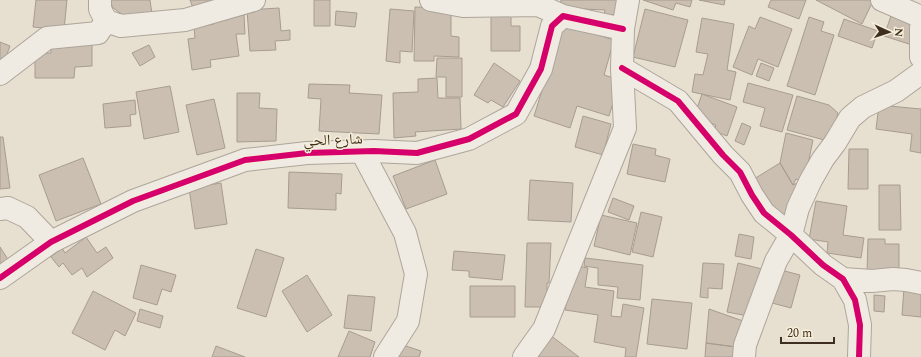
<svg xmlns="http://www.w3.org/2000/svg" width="921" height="357" font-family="Spectral,'Noto Naskh Arabic',serif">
  <rect width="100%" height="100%" fill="#e7e0d1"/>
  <!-- building -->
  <path fill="#cbbfb2" stroke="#a89c90" d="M36 0H67L64 30 33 27Z
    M111 0H150L152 14 127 18 112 7Z
    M190 0H219L193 8Z
    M314 0H330V26H314Z
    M561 0H618L617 15H604L605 10 560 8Z
    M643 0H692L690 7 676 3 673 10Z
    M699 0H725L724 5Z
    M771 0H806L799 19 768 7Z
    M816 0H872L873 1 862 24Z
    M415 7 451 8V36L459 37V57L434 56V61H414Z
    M279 8 281 31 290 30V40L275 41 276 50 250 51 247 10Z
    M390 9 414 11 412 52 400 51V63L386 61Z
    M645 9 688 20 675 67 633 57Z
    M336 11 357 13 355 27 335 25Z
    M491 12H511V26H520V51H491Z
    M892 13 916 21 909 44 884 36Z
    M244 15 245 34H236L239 56 210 60 211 67 192 70 188 39 195 38 194 27 214 24V20Z
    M760 17 792 29 778 67 758 59 752 75 733 67 749 26 755 29Z
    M809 17 824 22 821 31 834 35 815 95 787 86Z
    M702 18 734 24 727 70 736 72 730 100 692 92 695 74 703 75 708 54 696 52Z
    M844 19 878 31 872 48 838 36Z
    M563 24 614 40 604 75 620 80 609 116 577 106 570 128 534 116Z
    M50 41 92 42V66L75 67 74 78H35V54L51 53Z
    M0 42 10 46 1 70 0 69Z
    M149 45 155 57 140 66 132 53Z
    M437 58H462V97H446V77H436Z
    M494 63 520 81 503 107 491 100 488 103 474 95Z
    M761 63 774 68 769 81 756 76Z
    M437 78 438 98H460L461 129 415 132 416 136 394 138 393 93 418 92V79Z
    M748 83 793 95 782 132 760 126 765 108 743 102Z
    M309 84 350 85 349 93 382 95 379 134 319 131 321 99 308 98Z
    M170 86 179 132 144 139 136 92Z
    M237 93H260L259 108 277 109 276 141 237 142Z
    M702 94 737 107 727 136 714 131 716 125 694 117Z
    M797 96 829 105 838 113 832 138 828 141 787 130Z
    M214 99 225 148 197 155 186 105Z
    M135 100 136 114 130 115 131 126 105 128 103 104Z
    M879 105 921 109V153L910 151 912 134 876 129Z
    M583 116 611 124 603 155 575 147Z
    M742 123 751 127 744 145 735 141Z
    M786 133 813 140 804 183 796 179 793 185 780 163Z
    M0 137H3L10 188 0 189Z
    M633 144 656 149 655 155 670 159 665 182 627 174Z
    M849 149H868V189H848Z
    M83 158 101 204 56 221 39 175Z
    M435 160 447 194 406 209 393 176Z
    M780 163 793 185 799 182 795 206 783 217H775L754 179Z
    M289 172 342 174 341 194 336 193V210L288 208Z
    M530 180 573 183 571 222 528 220Z
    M221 183 227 224 195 229 189 188Z
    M879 185H900L901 230H879Z
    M613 198 634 206 629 220 608 212Z
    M816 201 847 206 843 235 864 238 861 258 827 253 828 242 809 239Z
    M641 212 662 217 653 257 632 252Z
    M601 215 637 223 630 255 594 246Z
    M739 234 754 237 751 259 735 256Z
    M86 237 97 253 106 247 113 258 87 277 82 268 72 275 63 263 59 267 51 257 62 248 65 253Z
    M868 239H885V244H899V273H867Z
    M527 243H551L549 283H547V296H545L544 307H525Z
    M0 247 9 261 0 267Z
    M256 249 284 258 266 317 237 308Z
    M454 251 505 255 502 280 469 277V271L452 270Z
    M585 258 643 265 640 300 617 298 618 287 598 285V268L584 266Z
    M703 263 724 264 722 289 708 288V298L700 297Z
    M738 263 762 269 753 317 727 312Z
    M141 265 176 275 171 292 162 289 157 305 133 298Z
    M573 265 588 268 585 287 614 291 611 316 621 317 623 304 644 308 636 357H625L626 348 594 342 598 315 565 310Z
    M781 270 800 275 791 308 772 303Z
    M307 275 332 315 307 332 282 291Z
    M470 286H515V317H470Z
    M904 288 921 290V317L902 315Z
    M93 291 136 313 125 336 115 330 105 350 72 333Z
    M348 295 375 297 371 331 344 328Z
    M874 295 885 296 884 312 874 311Z
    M652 299 692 303 687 349 647 344Z
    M140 309 163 316 160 328 137 321Z
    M709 309 746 322 736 347 706 343Z
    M349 331 375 342 370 357H338Z
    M550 335 579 357H533Z
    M706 343 736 347 734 357H705Z
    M400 344 421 351 419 357H396Z
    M216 346 245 357H212Z"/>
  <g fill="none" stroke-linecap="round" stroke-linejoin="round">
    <!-- minor casing -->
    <g stroke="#ada599" stroke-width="24">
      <path id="minor" d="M100 0V9L106 21 121 26 185 20 254 0
        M431 0 463 6 538 5 563 16
        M882 0 921 17
        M921 28V57
        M622 68 678 101 723 155 740 172 752 195 764 213 791 235 823 265 843 279 855 300 860 325 859 357
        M0 74 47 38 98 33 106 21
        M362 152 405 233 416 274 408 321 385 357
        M0 209 8 208 27 217 51 242
        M0 278 51 242 133 201 245 160 307 153 374 151 417 153 469 139 516 114 541 69 552 26 563 16 623 29
        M843 279 872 281 893 279 906 280 921 283
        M524 357 544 329 625 128 622 68 623 29 628 0
        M744 357 745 345 776 261 791 235 798 208 811 180 823 159 835 143 850 118 863 107 896 91 921 73"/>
    </g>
    <!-- minor -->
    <use href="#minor" stroke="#efebe3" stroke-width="22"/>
    <!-- cycleway casing -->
    <g stroke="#f7eed8" stroke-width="8">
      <path id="cycleway" d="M622 68 678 101 723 155 740 172 752 195 764 213 791 235 823 265 843 279 855 300 860 325 859 357
        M0 278 51 242 133 201 245 160 307 153 374 151 417 153 469 139 516 114 541 69 552 26 563 16 623 29"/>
    </g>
    <!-- cycleway -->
    <use href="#cycleway" stroke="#d6006c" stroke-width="6"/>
  </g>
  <g text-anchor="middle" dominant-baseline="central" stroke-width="3" stroke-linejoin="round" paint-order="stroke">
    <!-- street labels -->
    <g font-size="15" fill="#3d2e20" stroke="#f7eed8">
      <text transform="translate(333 140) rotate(-2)">شارع الحي</text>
    </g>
  </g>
  <!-- north arrow -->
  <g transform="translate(889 32) rotate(93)" stroke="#f7eed8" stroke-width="3" paint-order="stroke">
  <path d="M0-3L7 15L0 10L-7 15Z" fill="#3d2e20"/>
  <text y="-6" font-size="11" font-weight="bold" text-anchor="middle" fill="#3d2e20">N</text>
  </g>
  <!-- scale -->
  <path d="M781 337v6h53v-6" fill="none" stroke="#3d2e20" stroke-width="2"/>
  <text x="787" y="337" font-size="12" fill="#3d2e20" stroke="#f7eed8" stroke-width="3" paint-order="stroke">20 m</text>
</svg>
